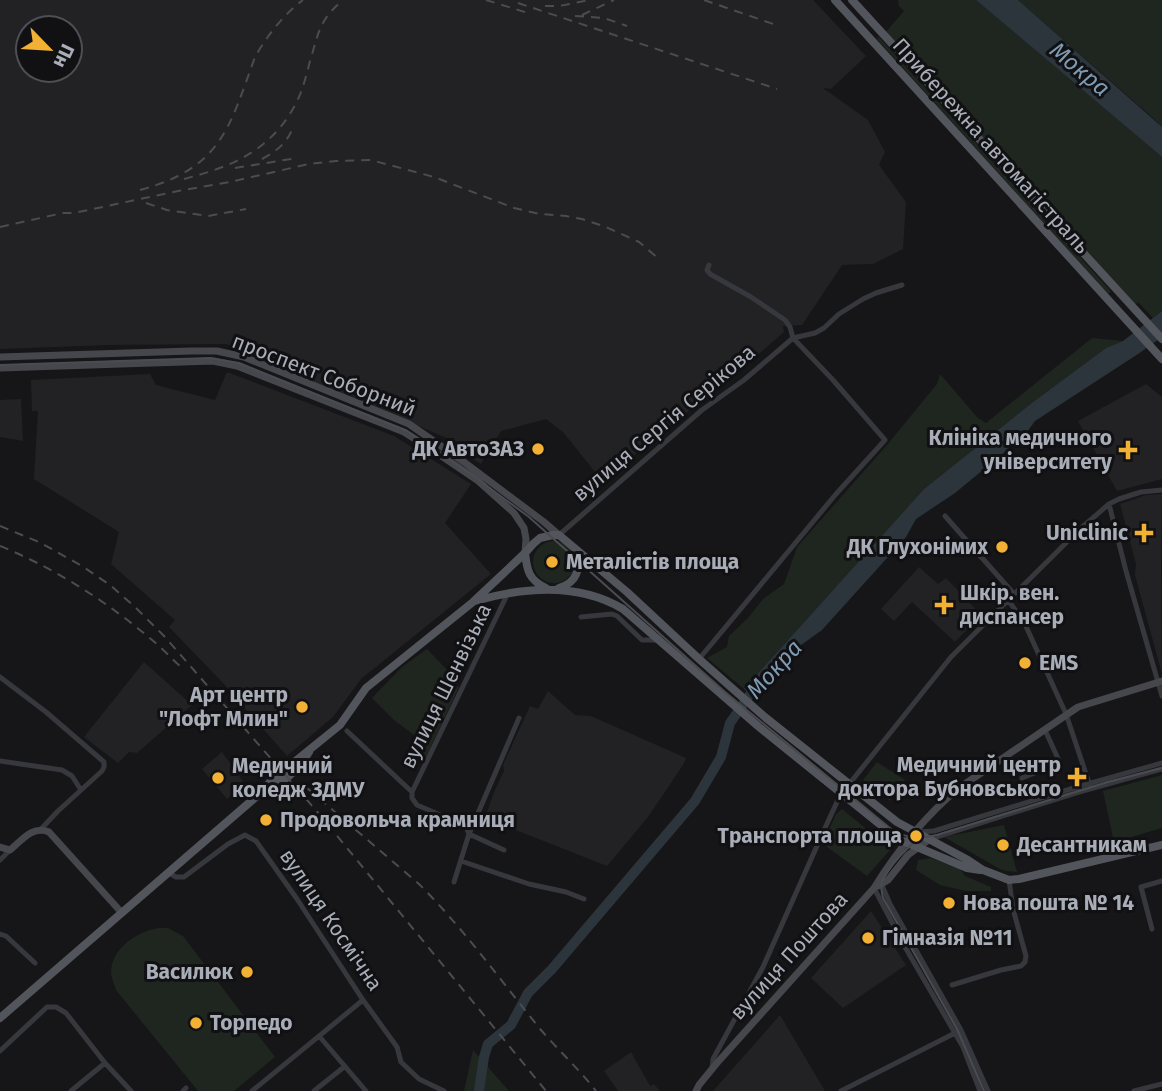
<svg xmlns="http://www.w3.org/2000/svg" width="1162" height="1091" font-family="'Fira Sans',sans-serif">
  <rect width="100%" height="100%" fill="#161618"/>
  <!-- built -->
  <path fill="#222225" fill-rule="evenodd" d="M0 0H813L866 56 831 89 823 88 868 120 885 152 879 165 906 202 903 249 873 264 842 265 802 325 783 326 784 332 747 364 608 476 603 482 563 432 546 419 501 431 481 464 460 451 449 439 226 344 109 345 0 349ZM28 28H70V70H28Z
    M227 372 394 436 471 484 445 523 491 574 361 679 333 717 287 756 222 682 169 627 175 620 111 564 119 532 34 479 38 411H32L31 380 150 374 156 385 215 400Z
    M1146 384 1162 397V479L1117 491 1078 421Z
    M21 399 23 441 0 437V400Z
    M1162 494 1161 567 1162 674 1135 575 1136 564 1120 504 1146 495Z
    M919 567 938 584 946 578 981 615 955 642 912 602 894 621 881 609Z
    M144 662 192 705 137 753 129 752 118 763 84 737Z
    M548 691 575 715 591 716 686 758 683 765 648 817 607 866 485 818 494 792 504 771 503 765 530 706 538 709Z
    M222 752 245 784 227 799 202 769Z
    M871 911 906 965 843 1008 811 978Z
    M780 1015 825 1091H713Z
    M631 1052 650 1086 654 1084 660 1091H618L604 1071Z"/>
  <!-- green -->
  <path fill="#1e261f" d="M898 0H976L1162 157V311L1153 318 1138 302 1132 307 884 34 904 11 899 6Z
    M1018 0H1162V127L1153 118Z
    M878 36 1110 290V293H1107L877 39Z
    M1092 338 1123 341 1106 348 1033 402 924 489 744 689 707 658 727 647 729 636 748 618 763 599 784 584 797 547 887 445 937 384 940 374 977 417 986 423Z
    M533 562a21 21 0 1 1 42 0a21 21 0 1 1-42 0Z
    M427 649 452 675V679L444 685 439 697 455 686 459 687 423 763 418 756 426 744 394 720 372 698 402 667Z
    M877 762 905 780 890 801 863 780Z
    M1162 775V828L1114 842 1103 791Z
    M842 809 891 849 867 876 823 844 836 814Z
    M1004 825 1017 872 1006 871 1000 869 944 837Z
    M931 858 960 869 965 876 991 887V891H966L940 885 916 870 918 860Z
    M159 928H168L183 936 275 1057 234 1091H198L116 990C115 985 111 978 111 973 111 948 138 931 159 928Z
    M473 1050 509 1091H464Z"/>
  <!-- water -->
  <path fill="#2c353c" d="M976 0H1018L1162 127V157Z
    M1162 311V337L1138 354 1035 421 1024 436 955 493 916 519 906 537 822 630 790 653 754 697 744 689 924 489 1033 402 1106 348 1123 341Z"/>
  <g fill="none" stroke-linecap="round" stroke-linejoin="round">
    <!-- river -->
    <path stroke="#2c353c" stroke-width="10" d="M479 1091 484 1057 488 1044 511 1025 528 993 552 969 695 801 721 757 730 723 758 683"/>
    <!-- street -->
    <path stroke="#37383d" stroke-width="5" d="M1109 504 1126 571 1162 696
      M945 516 1014 594
      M559 535 702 410 744 380 793 338 815 333 824 328 839 314 863 299 876 293 902 285
      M1008 600 1024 622 1066 714 1090 786
      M581 617 612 614 617 616 642 640H658
      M699 659 836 494 885 440 833 380 793 338 790 327 785 320 751 297 710 274 707 270 709 265
      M0 677 46 712 104 762V767L102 771 58 811 41 829
      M347 731 412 792V798L417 805 466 826 469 834 504 850
      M0 761 62 770 72 776 81 790
      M1022 778 1060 763 1045 730
      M412 792 508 593
      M918 832 934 831 1077 787 1162 763
      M930 839 1079 792 1162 769
      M0 860 10 850
      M461 861 529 884 566 892 584 899
      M169 873 176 877H184L228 844 245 835 256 841 297 899 363 1000 397 1047 401 1062 419 1079 444 1091
      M454 882 469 834 519 718
      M881 883 890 904 961 1030 988 1091
      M874 888 905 947 963 1047 980 1091
      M1152 929 1141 887 1162 881
      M0 934 6 936 35 963
      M952 985 1001 970 1021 966 1025 962 1026 956 1013 909 1009 880
      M319 1036 366 1091
      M0 1051 47 1007H56L66 1013 105 1063 131 1091
      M712 1068 713 1059 763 967 825 828 837 802 846 788 951 657 1080 529 1109 504 1119 499 1141 492 1162 490
      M71 1091 105 1063
      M183 1091 186 1088
      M252 1091 363 1000
      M314 1091 344 1067
      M841 1091 957 1032
      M1134 1091 1162 1084"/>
    <!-- secondary -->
    <path stroke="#45474d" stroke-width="7" d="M0 357 191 351H217L244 357 409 424 464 462 544 522 559 535
      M0 368 213 361 237 366 404 432 443 457 477 480 514 513 524 528 526 539 525 553
      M0 847 10 850C22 840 33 825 49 832L122 913
      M878 886 888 880 908 855 930 839
      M696 1091 699 1085 717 1063 874 888C897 851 925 816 959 788L1078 707 1162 681"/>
    <!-- primary -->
    <path stroke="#53555c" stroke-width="8" d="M835 0 1162 359
      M852 0 1162 339
      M525 553C527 571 529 580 546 588
      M559 588C578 582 579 570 578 552
      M475 601C524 587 578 582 623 609L759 727 898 839 967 868 980 870
      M264 790C283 784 299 769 309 752
      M0 1018 264 790 270 782 282 772 340 725 366 688 473 602 525 553 533 544 540 538 553 535H559L627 592 699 659 766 718 897 822 968 860 983 870 1009 880 1019 879 1162 845"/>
    <!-- tram -->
    <path stroke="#4a4c52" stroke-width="2" d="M0 365 210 358 239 363 407 431 472 475 529 517 725 692 891 829C907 839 919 839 937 835L1108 782 1162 768
      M924 836C911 842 887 868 882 882 880 887 882 892 883 898L958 1031 984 1091"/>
    <!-- rail -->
    <path stroke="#4a4c52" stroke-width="2" stroke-dasharray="9 7" stroke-linecap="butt" d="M486 0 528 13
      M704 0 779 26
      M518 3 777 89
      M545 6H559L590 0
      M582 15 614 0
      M575 16 604 18 627 26
      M262 159C277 151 286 144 293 128
      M235 168 297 158
      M184 179C230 167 269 152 294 107 302 93 306 77 310 61 319 32 319 20 343 0
      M140 190C221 168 229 129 255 57 267 36 283 15 303 0
      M146 203 167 210 208 216 246 209
      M0 227 63 213H74L178 191 230 182 309 164 336 161 371 160 434 177 514 208 540 214 566 216 582 219 606 227 639 242 659 259
      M0 526 39 542 82 566 110 585 135 607 165 637 320 815 546 1091
      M0 546C52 567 103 599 146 635 159 645 170 657 182 668
      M307 788 419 884C464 929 501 981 541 1030 559 1051 579 1069 596 1091"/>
  </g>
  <!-- markers -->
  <g fill="#f2b134" stroke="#111113" stroke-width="2.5">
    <circle cx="538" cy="449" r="7"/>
    <path d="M1124.5 439.5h7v7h7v7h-7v7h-7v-7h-7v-7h7z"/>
    <path d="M1140.5 522.5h7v7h7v7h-7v7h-7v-7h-7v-7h7z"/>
    <circle cx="1002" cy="547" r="7"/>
    <circle cx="552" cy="562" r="7"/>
    <path d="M940.5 594.5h7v7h7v7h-7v7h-7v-7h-7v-7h7z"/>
    <circle cx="1025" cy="663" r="7"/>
    <circle cx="302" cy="707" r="7"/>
    <path d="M1073.5 766.5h7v7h7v7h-7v7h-7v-7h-7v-7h7z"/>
    <circle cx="218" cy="778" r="7"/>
    <circle cx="266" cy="820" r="7"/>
    <circle cx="916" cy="836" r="7"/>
    <circle cx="1003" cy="845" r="7"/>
    <circle cx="949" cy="903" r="7"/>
    <circle cx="868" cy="938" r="7"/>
    <circle cx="247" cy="972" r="7"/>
    <circle cx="196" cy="1023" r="7"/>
  </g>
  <g text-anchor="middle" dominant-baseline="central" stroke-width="6" stroke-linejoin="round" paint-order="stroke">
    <!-- street labels -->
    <g font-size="21" fill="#a8adb8" stroke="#111113">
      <text transform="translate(991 146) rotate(48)">Прибережна автомагістраль</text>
      <text transform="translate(324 375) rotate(21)">проспект Соборний</text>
      <text transform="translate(664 423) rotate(-40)">вулиця Сергія Серікова</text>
      <text transform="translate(446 686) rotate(-64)">вулиця Шенвізька</text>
      <text transform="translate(331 920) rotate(56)">вулиця Космічна</text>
      <text transform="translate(789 956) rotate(-48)">вулиця Поштова</text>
    </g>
    <!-- poi labels -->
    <g font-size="21" font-weight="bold" fill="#a8adb8" stroke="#111113" text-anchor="start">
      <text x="1112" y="438" text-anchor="end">Клініка медичного<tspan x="1112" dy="24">університету</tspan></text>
      <text x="524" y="449" text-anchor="end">ДК АвтоЗАЗ</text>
      <text x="1128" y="533" text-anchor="end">Uniclinic</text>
      <text x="988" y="547" text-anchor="end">ДК Глухонімих</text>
      <text x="566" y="562">Металістів площа</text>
      <text x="960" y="593">Шкір. вен.<tspan x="960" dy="24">диспансер</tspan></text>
      <text x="1039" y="663">EMS</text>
      <text x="288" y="695" text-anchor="end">Арт центр<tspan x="288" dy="24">"Лофт Млин"</tspan></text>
      <text x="1061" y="765" text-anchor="end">Медичний центр<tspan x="1061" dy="24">доктора Бубновського</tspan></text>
      <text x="232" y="766">Медичний<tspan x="232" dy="24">коледж ЗДМУ</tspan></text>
      <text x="280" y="820">Продовольча крамниця</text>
      <text x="902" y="836" text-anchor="end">Транспорта площа</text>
      <text x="1017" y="845">Десантникам</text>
      <text x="963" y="903">Нова пошта № 14</text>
      <text x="882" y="938">Гімназія №11</text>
      <text x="233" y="972" text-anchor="end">Василюк</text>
      <text x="210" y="1023">Торпедо</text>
    </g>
    <!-- water labels -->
    <g font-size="23" font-style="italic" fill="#7f9bb3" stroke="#111113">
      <text transform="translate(1080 69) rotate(40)">Мокра</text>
      <text transform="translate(774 669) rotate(-48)">Мокра</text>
    </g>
  </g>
  <!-- north arrow -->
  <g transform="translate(49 49) rotate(115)"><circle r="33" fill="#111113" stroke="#4d4f55" stroke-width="2"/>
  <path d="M0-5L12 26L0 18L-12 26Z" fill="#f2b134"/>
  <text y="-10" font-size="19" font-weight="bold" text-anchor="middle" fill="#a8adb8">Пн</text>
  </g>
</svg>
